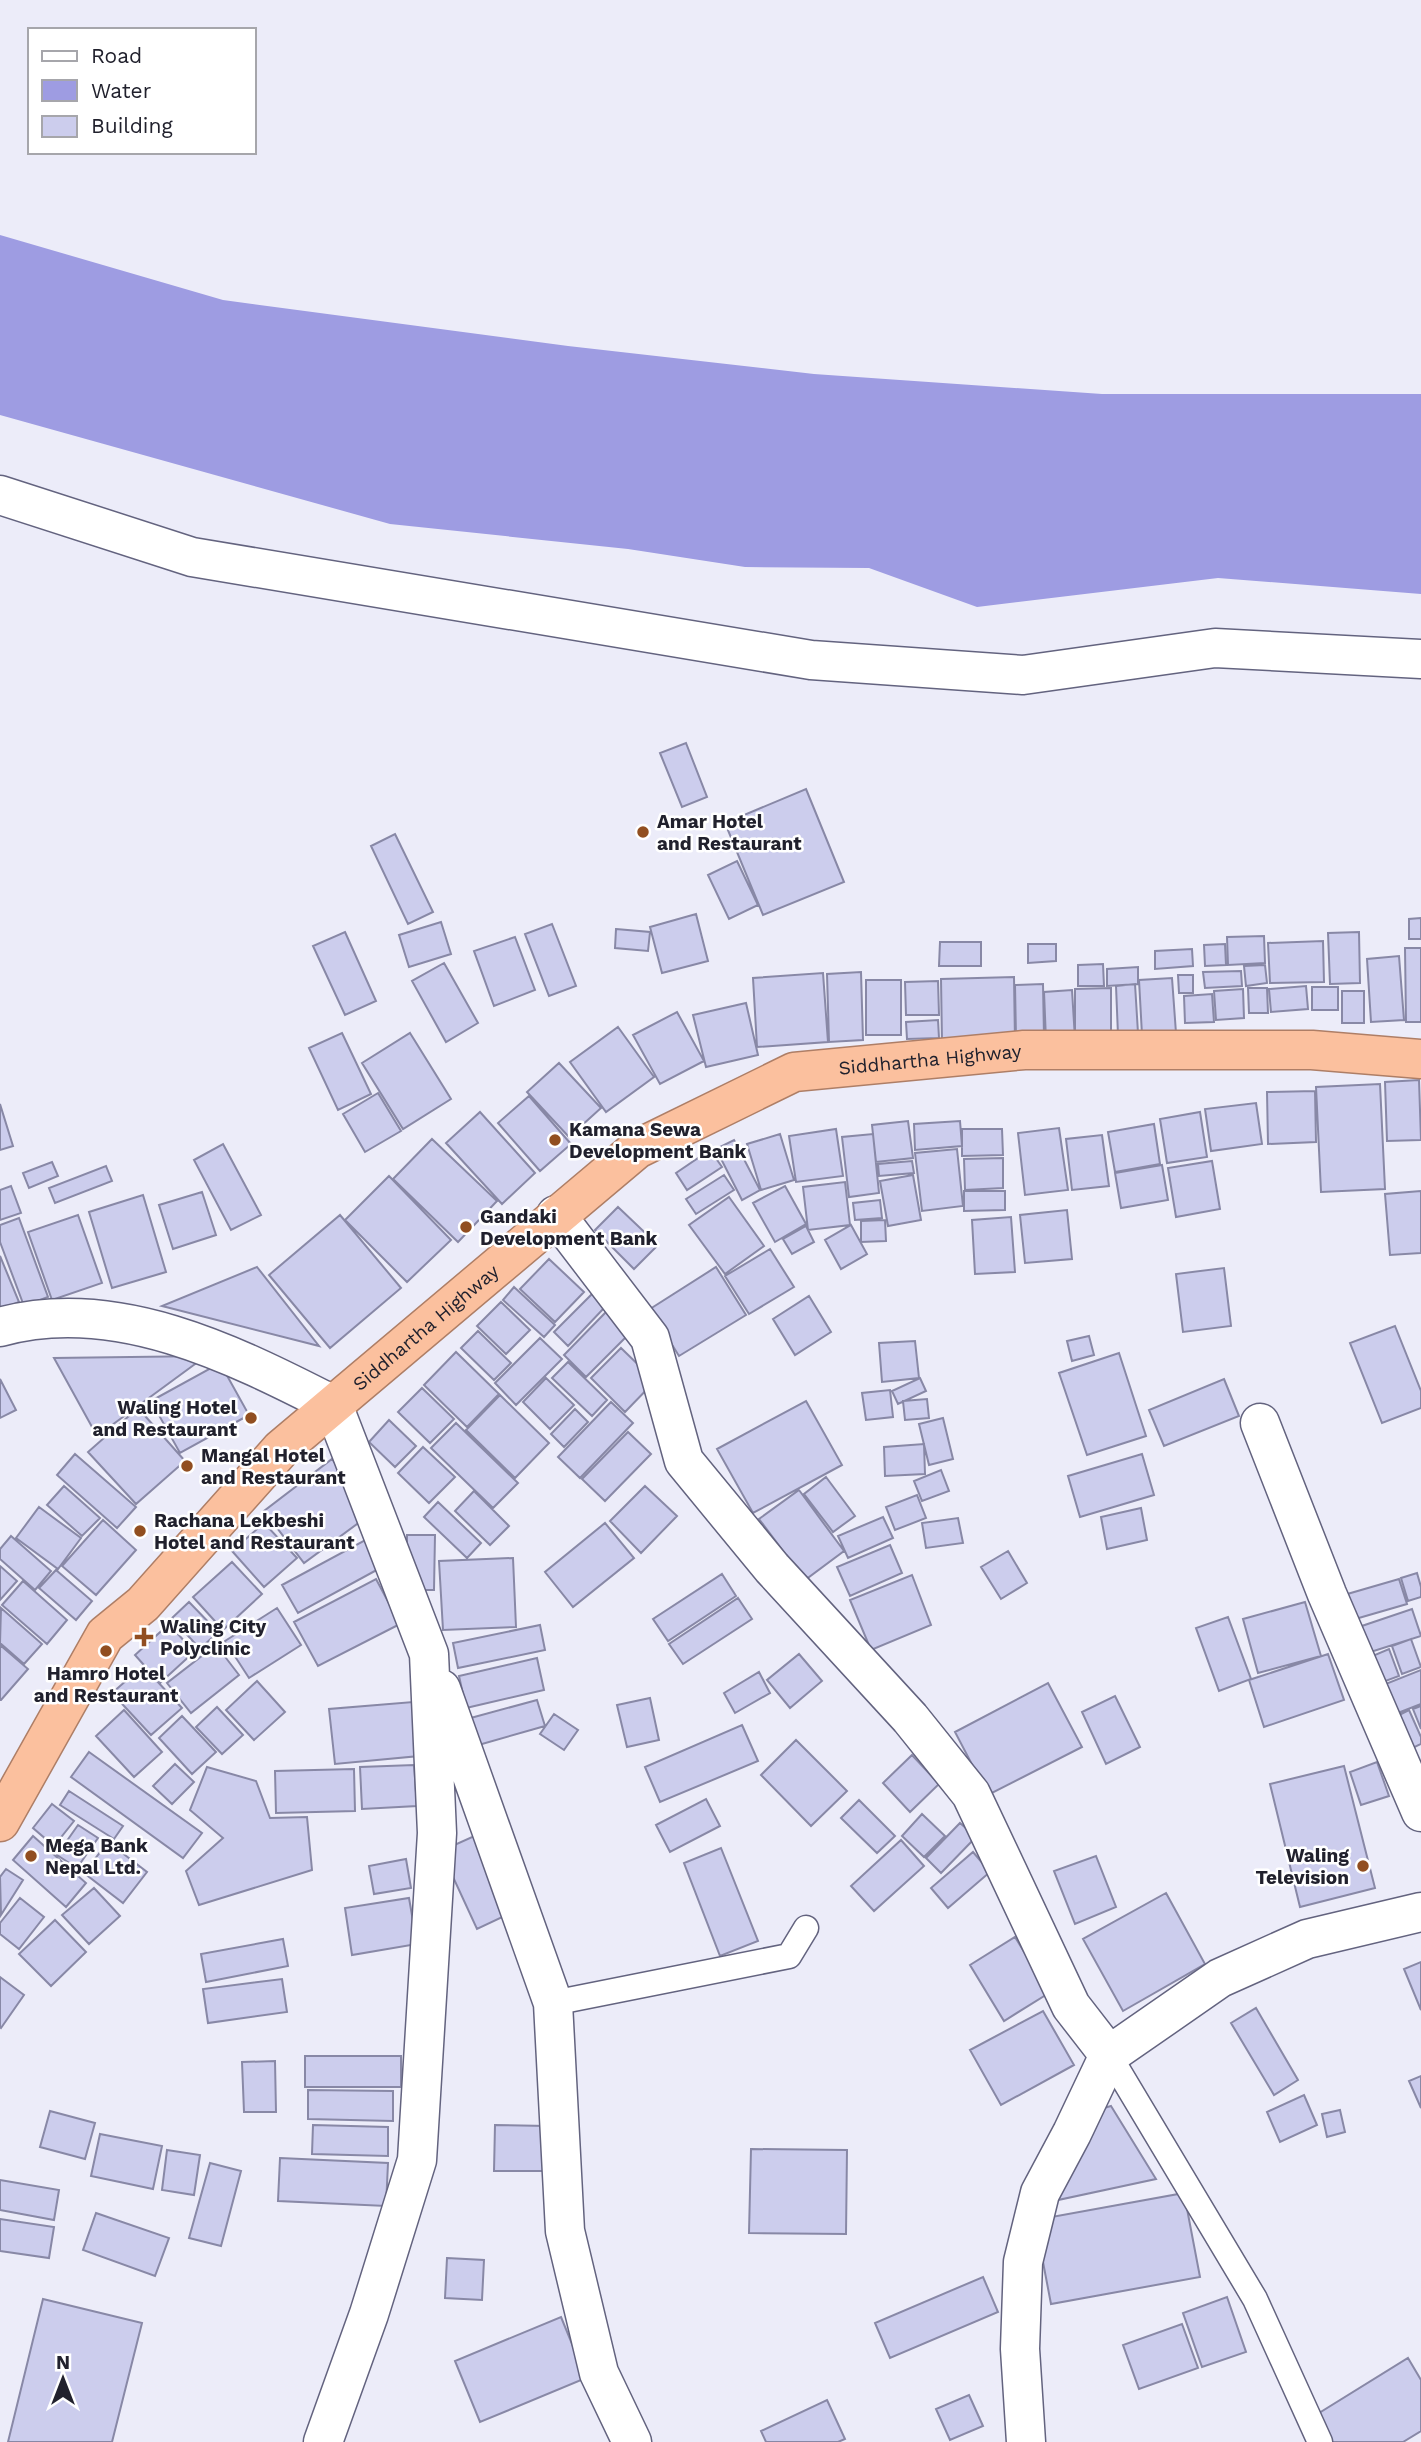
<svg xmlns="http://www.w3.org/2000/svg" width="1421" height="2442" font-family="'Work Sans',sans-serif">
  <rect width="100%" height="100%" fill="#ececf9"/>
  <!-- water -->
  <path fill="#9e9ce2" d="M0 235 223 300 568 346 814 374 1102 394H1421V594L1218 578 977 607 869 568 745 567 628 549 390 524 0 415Z"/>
  <!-- building -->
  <path fill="#cccded" stroke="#8888a6" stroke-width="2" d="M686 743 707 797 682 807 660 753Z
    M806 789 844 882 763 915 725 823Z
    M395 834 433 912 408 924 371 846Z
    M737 861 758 905 729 919 708 875Z
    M696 914 708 961 662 973 650 927Z
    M1421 918V939H1409V919Z
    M441 922 451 954 409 967 399 935Z
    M552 924 576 986 549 996 525 934Z
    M616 929 650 932 648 951 615 948Z
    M345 932 376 1001 345 1015 313 946Z
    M1359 932 1360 983 1330 984 1328 933Z
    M1264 936 1265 963 1228 965 1227 937Z
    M515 937 535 990 494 1006 474 951Z
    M1323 941 1324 982 1270 983 1268 943Z
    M940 942H981V966H939Z
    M1028 944H1056V961L1028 963Z
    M1225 944 1226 965 1205 966 1204 945Z
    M1405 948H1421V1022H1406Z
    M1192 949 1193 966 1155 969V951Z
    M1399 956 1404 1020 1371 1022 1367 959Z
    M444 963 478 1023 446 1042 412 981Z
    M1103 964 1104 986H1078V965Z
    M1265 965 1267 983 1246 986 1244 966Z
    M1138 967V984L1107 986V969Z
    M1241 971 1242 986 1205 988 1203 972Z
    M861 972 863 1040 829 1042 827 974Z
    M823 973 828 1042 757 1047 753 978Z
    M1178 975H1193V993H1179Z
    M1014 977 1015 1041 942 1042 941 979Z
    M1172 978 1176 1033 1142 1035 1139 980Z
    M866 980H901V1035H866Z
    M938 981 939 1015H906L905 982Z
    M1043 984 1044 1036 1016 1037 1015 985Z
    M1135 984 1138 1033 1118 1035 1116 986Z
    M1306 986 1308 1009 1271 1012 1269 989Z
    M1312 987H1338V1010H1312Z
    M1111 988V1039H1075V989Z
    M1248 988H1267L1268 1013H1249Z
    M1243 989 1244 1018 1216 1020 1214 991Z
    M1072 990 1075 1039 1046 1040 1044 992Z
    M1342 991H1364V1023H1342Z
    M1212 994 1214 1022 1185 1023 1184 996Z
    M746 1003 758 1055 706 1067 693 1015Z
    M677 1012 704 1061 660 1084 633 1035Z
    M938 1020 939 1038 907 1039 906 1022Z
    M618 1027 654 1077 606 1112 570 1062Z
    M342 1033 371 1094 338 1110 309 1048Z
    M410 1033 451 1099 403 1129 362 1063Z
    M559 1063 601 1108 569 1137 527 1092Z
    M1419 1080 1421 1140 1387 1141 1385 1082Z
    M1380 1084 1385 1189 1321 1192 1316 1087Z
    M1315 1091 1316 1142 1268 1144 1267 1092Z
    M378 1093 401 1131 365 1152 343 1114Z
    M529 1096 571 1144 540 1171 498 1123Z
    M1256 1103 1262 1144 1211 1151 1205 1109Z
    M0 1104 13 1146 0 1150Z
    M480 1112 535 1173 502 1204 446 1143Z
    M1200 1112 1207 1157 1167 1163 1160 1119Z
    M908 1121 913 1158 876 1162 872 1125Z
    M960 1121 962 1146 915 1150 914 1124Z
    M1154 1124 1160 1164 1115 1172 1108 1132Z
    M1059 1128 1068 1190 1025 1195 1018 1133Z
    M836 1129 843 1176 796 1182 789 1136Z
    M962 1129H1002L1003 1155 962 1156Z
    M780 1134 794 1180 761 1190 747 1144Z
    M873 1134 879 1193 849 1197 842 1137Z
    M1102 1135 1109 1186 1072 1190 1066 1139Z
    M432 1139 497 1201 458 1242 393 1179Z
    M734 1140 760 1190 742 1200 716 1149Z
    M223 1144 261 1215 231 1230 194 1160Z
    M957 1149 963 1206 922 1211 915 1153Z
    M710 1150 722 1167 687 1190 676 1173Z
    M1003 1158V1188L965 1190 964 1159Z
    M912 1161 914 1173 879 1176 878 1164Z
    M1212 1161 1220 1209 1176 1217 1168 1168Z
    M52 1162 58 1176 29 1188 23 1173Z
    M1162 1165 1168 1200 1121 1208 1115 1173Z
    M106 1166 112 1181 55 1203 49 1188Z
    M724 1175 734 1190 696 1214 686 1199Z
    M913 1175 921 1220 888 1226 880 1181Z
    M389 1176 451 1240 407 1282 345 1220Z
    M845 1182 850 1225 808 1230 803 1187Z
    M11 1186 21 1213 0 1220V1190Z
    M785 1186 806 1224 775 1242 753 1203Z
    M964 1191H1005V1210L964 1211Z
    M1421 1191V1253L1390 1255 1385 1194Z
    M202 1192 216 1235 173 1249 159 1205Z
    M143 1195 166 1272 112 1288 89 1212Z
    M729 1197 764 1246 725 1274 689 1225Z
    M880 1200 882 1218 855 1220 853 1203Z
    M618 1207 658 1245 634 1269 595 1230Z
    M1067 1210 1072 1259 1025 1263 1020 1215Z
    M78 1215 102 1283 52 1300 28 1232Z
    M340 1215 401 1288 330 1348 269 1275Z
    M1011 1217 1015 1272 975 1274 972 1220Z
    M19 1218 48 1297 24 1306 0 1242V1225Z
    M885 1220 886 1241 861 1242V1221Z
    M851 1225 867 1254 841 1269 825 1240Z
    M806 1226 814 1242 792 1254 783 1239Z
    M770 1249 794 1287 749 1314 725 1276Z
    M0 1256 19 1302 0 1310Z
    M549 1259 584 1292 555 1322 520 1289Z
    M257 1267 319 1346 162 1306Z
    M716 1267 746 1315 679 1356 650 1309Z
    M1224 1268 1231 1326 1183 1332 1176 1274Z
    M514 1287 555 1325 544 1337 503 1300Z
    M592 1294 605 1307 568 1346 554 1332Z
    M809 1296 831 1332 795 1355 773 1319Z
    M501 1302 530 1330 506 1354 477 1326Z
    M606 1312 629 1334 586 1377 564 1355Z
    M1395 1326 1421 1391V1408L1382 1423 1350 1343Z
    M478 1331 511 1363 494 1380 461 1348Z
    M1089 1336 1094 1355 1072 1361 1067 1341Z
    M540 1338 562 1359 516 1405 495 1383Z
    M915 1341 919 1378 882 1382 879 1343Z
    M621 1348 655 1381 625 1412 591 1378Z
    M456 1352 499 1394 467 1427 424 1385Z
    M1119 1353 1146 1436 1087 1455 1059 1373Z
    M206 1356 97 1436 54 1358Z
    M568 1362 607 1400 592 1416 552 1378Z
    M220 1363 249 1415 180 1453 151 1401Z
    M546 1378 574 1405 550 1429 523 1402Z
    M920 1378 926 1391 898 1404 892 1391Z
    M0 1379 16 1410 0 1418Z
    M1224 1379 1239 1416 1164 1446 1149 1410Z
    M422 1388 454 1419 430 1443 398 1412Z
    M890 1390 893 1417 866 1420 862 1393Z
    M500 1395 549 1443 515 1478 466 1430Z
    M927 1399 929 1418 905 1420 903 1401Z
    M806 1401 842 1465 753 1513 717 1449Z
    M611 1402 633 1423 580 1478 558 1457Z
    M138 1408 185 1461 136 1504 88 1452Z
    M575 1409 588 1422 564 1447 551 1434Z
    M943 1418 953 1459 929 1465 919 1424Z
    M389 1420 416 1446 395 1467 369 1442Z
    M456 1423 518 1483 493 1508 431 1448Z
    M628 1432 651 1454 605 1501 582 1479Z
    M924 1444 925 1474 885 1476 884 1447Z
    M423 1447 455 1477 429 1503 398 1473Z
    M75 1454 136 1507 117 1528 57 1475Z
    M1142 1454 1154 1495 1080 1517 1068 1476Z
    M332 1459 372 1513 304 1563 264 1511Z
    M941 1470 949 1491 922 1501 914 1481Z
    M826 1477 855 1516 833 1532 804 1494Z
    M64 1486 100 1518 82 1536 47 1505Z
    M645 1486 677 1516 641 1553 610 1521Z
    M799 1490 844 1551 805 1580 759 1519Z
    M474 1491 509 1526 490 1545 455 1511Z
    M917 1495 926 1518 895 1530 886 1507Z
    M438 1502 481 1543 467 1558 424 1517Z
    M39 1507 81 1538 58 1569 16 1538Z
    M1141 1508 1147 1540 1107 1549 1101 1517Z
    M883 1517 893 1538 848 1558 838 1536Z
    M958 1518 963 1543 926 1548 922 1523Z
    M103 1520 136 1550 96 1595 62 1566Z
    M264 1523 297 1558 264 1587 232 1551Z
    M605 1523 634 1558 573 1607 545 1572Z
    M407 1535H435L434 1590H407Z
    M11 1536 51 1571 35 1590 0 1559V1549Z
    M369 1538 384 1566 298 1613 282 1585Z
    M890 1545 902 1573 850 1596 837 1567Z
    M1008 1551 1027 1583 1001 1599 981 1567Z
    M513 1558 516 1627 443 1630 439 1561Z
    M232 1562 262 1594 223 1630 193 1597Z
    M0 1566 17 1581 0 1600Z
    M56 1570 92 1601 76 1620 39 1588Z
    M1417 1573 1421 1587V1597L1408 1601 1401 1578Z
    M722 1574 736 1596 668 1641 653 1619Z
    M912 1575 931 1625 871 1650 850 1600Z
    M376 1579 400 1624 318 1666 294 1622Z
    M1399 1579 1407 1604 1345 1622 1337 1597Z
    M23 1581 67 1620 47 1644 2 1605Z
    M738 1598 752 1619 683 1664 669 1644Z
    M189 1602 218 1632 200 1649 172 1618Z
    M1305 1602 1321 1656 1258 1673 1243 1619Z
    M1 1608 42 1644 24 1664 0 1643Z
    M277 1608 301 1645 249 1678 225 1641Z
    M1412 1609 1421 1636 1358 1656 1350 1630Z
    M1228 1617 1251 1679 1219 1691 1196 1628Z
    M169 1624 194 1652 160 1683 135 1655Z
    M540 1625 545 1650 458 1668 453 1643Z
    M1411 1639 1421 1667 1402 1674 1392 1646Z
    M0 1645 28 1669 1 1700H0Z
    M216 1645 239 1675 191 1713 167 1683Z
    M1389 1649 1399 1676 1372 1686 1363 1660Z
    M799 1654 822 1681 790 1708 767 1680Z
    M1328 1654 1344 1700 1264 1727 1249 1680Z
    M537 1658 544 1690 466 1708 459 1676Z
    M143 1666 182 1708 151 1735 112 1693Z
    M1421 1670V1704L1385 1718 1373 1689Z
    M759 1672 770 1693 735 1713 724 1693Z
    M257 1681 285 1712 254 1740 226 1710Z
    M1048 1683 1082 1747 988 1795 955 1732Z
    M1115 1696 1140 1747 1106 1764 1082 1712Z
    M650 1698 659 1740 627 1747 617 1705Z
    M537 1700 545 1726 475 1746 467 1719Z
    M413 1702 419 1756 335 1764 329 1709Z
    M1421 1706V1729L1413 1709Z
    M217 1707 243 1735 222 1754 196 1727Z
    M124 1710 162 1752 134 1777 96 1736Z
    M1409 1710 1421 1737V1744L1400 1754 1385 1722Z
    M554 1714 578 1730 564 1750 540 1734Z
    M182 1716 216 1752 192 1774 159 1738Z
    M742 1725 758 1761 660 1802 645 1767Z
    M796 1740 847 1791 811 1826 761 1775Z
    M89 1752 202 1833 183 1858 71 1777Z
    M912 1755 939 1784 910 1812 883 1783Z
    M1377 1762 1389 1796 1361 1805 1350 1772Z
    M175 1764 194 1782 172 1804 153 1786Z
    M414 1765 417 1806 362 1809 360 1767Z
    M1344 1766 1375 1888 1300 1907 1270 1784Z
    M207 1767 256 1781 270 1818 307 1817 312 1870 199 1905 186 1871 223 1838 190 1810Z
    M354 1769 355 1811 276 1813 275 1771Z
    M69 1791 123 1826 114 1839 60 1805Z
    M706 1799 720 1826 670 1852 656 1825Z
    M859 1800 895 1836 877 1853 841 1818Z
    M52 1804 74 1821 54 1846 33 1828Z
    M922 1814 945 1836 924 1857 902 1836Z
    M960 1823 976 1837 941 1873 926 1858Z
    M78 1825 98 1838 77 1868 57 1855Z
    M481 1833 517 1910 477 1929 441 1851Z
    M33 1836 86 1883 66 1907 13 1860Z
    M901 1840 924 1866 874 1911 851 1886Z
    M108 1842 147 1872 123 1903 84 1873Z
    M721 1848 758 1941 720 1956 684 1863Z
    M973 1852 990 1872 948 1908 931 1888Z
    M1096 1856 1116 1907 1075 1924 1054 1871Z
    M406 1859 411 1888 374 1894 369 1866Z
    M6 1869 23 1880 1 1915 0 1877Z
    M94 1888 120 1916 89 1944 62 1915Z
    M1166 1893 1205 1964 1123 2011 1083 1939Z
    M20 1898 44 1917 19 1949 0 1934V1923Z
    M409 1898 417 1944 352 1955 345 1908Z
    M55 1920 86 1952 51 1986 19 1954Z
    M1015 1937 1049 1993 1004 2021 970 1965Z
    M283 1939 288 1966 206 1982 201 1954Z
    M1421 1962V2010L1404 1969Z
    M0 1977 24 1995 1 2028 0 2027Z
    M282 1979 287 2012 208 2023 203 1989Z
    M1256 2008 1298 2080 1274 2095 1231 2023Z
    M1043 2011 1074 2065 1001 2105 970 2050Z
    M305 2056H401V2087H305Z
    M275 2061 276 2112H244L242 2062Z
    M1421 2076V2108L1409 2081Z
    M308 2090 393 2091V2121L308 2119Z
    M1304 2095 1317 2125 1280 2142 1267 2112Z
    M1111 2106 1156 2179 1058 2200 1097 2110Z
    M1340 2110 1345 2132 1327 2137 1322 2114Z
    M50 2111 95 2123 85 2159 40 2147Z
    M313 2125 388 2127V2156L312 2154Z
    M495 2125 547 2126V2171H494Z
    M100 2134 162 2146 153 2189 91 2176Z
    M751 2149 847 2150 846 2234 749 2233Z
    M167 2150 200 2155 194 2195 162 2190Z
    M280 2158 388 2163 386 2206 278 2201Z
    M210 2163 241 2171 221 2246 189 2238Z
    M0 2180 59 2190 54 2220 0 2210Z
    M1184 2193 1200 2277 1051 2304 1035 2220Z
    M96 2213 169 2238 155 2276 83 2250Z
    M0 2219 54 2227 49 2258 0 2251Z
    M447 2258 484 2260 482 2300 445 2298Z
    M983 2277 998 2312 890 2358 875 2323Z
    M1227 2297 1246 2352 1202 2367 1183 2313Z
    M43 2299 142 2323 112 2442H8Z
    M561 2317 586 2378 480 2422 455 2361Z
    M1182 2324 1198 2368 1139 2389 1123 2345Z
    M1408 2358 1421 2380V2431L1403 2442H1327L1311 2418Z
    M969 2395 983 2426 950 2440 936 2409Z
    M827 2400 845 2439 838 2442H766L761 2431Z"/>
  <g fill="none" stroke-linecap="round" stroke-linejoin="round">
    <!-- service casing -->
    <g stroke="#63637f" stroke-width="27">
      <path id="service" d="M553 2003 789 1956 806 1928
        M1109 2055 1255 2299 1320 2442"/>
    </g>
    <!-- minor casing -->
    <g stroke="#63637f" stroke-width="41">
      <path id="minor" d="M0 495 192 557 811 660 1023 675 1215 648 1421 659
        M556 1215 650 1338 684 1461 772 1568 910 1718 971 1794 1071 2006 1109 2055
        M0 1327C115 1295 233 1354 333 1405L429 1654 437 1833 417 2160 369 2314 323 2442
        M1260 1423 1327 1594 1421 1812
        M441 1689 553 2003 565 2231 599 2373 632 2442
        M1026 2442 1020 2349 1023 2262 1040 2193 1072 2133 1109 2055 1220 1978 1307 1939 1421 1912"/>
    </g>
    <!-- trunk casing -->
    <g stroke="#ae7e66" stroke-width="41">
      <g id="trunk">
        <path id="s1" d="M0 1822 105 1635 143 1604 281 1449 637 1149 794 1072 1024 1050H1312L1421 1059"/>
      </g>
    </g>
    <!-- service -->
    <use href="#service" stroke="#fff" stroke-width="24"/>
    <!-- minor -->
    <use href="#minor" stroke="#fff" stroke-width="38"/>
    <!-- trunk -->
    <use href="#trunk" stroke="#fbc09e" stroke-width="38"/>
  </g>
  <!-- markers -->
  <g fill="#914e20" stroke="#fff" stroke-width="2.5">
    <circle cx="643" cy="832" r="7"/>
    <circle cx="555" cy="1140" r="7"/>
    <circle cx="466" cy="1227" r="7"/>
    <circle cx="251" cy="1418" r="7"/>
    <circle cx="187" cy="1466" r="7"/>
    <circle cx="140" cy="1531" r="7"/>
    <path d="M140.5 1626.5h7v7h7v7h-7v7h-7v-7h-7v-7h7z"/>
    <circle cx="106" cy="1651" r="7"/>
    <circle cx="31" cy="1856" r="7"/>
    <circle cx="1363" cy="1866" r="7"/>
  </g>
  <g text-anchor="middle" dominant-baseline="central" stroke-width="5" stroke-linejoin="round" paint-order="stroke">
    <!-- poi labels -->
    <g font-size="19" font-weight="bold" fill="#21212d" stroke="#fff" text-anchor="start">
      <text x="657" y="821">Amar Hotel<tspan x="657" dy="22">and Restaurant</tspan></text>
      <text x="569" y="1129">Kamana Sewa<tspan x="569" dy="22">Development Bank</tspan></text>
      <text x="480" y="1216">Gandaki<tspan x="480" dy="22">Development Bank</tspan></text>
      <text x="237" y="1407" text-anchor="end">Waling Hotel<tspan x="237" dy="22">and Restaurant</tspan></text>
      <text x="201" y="1455">Mangal Hotel<tspan x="201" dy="22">and Restaurant</tspan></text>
      <text x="154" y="1520">Rachana Lekbeshi<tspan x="154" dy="22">Hotel and Restaurant</tspan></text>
      <text x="160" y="1626">Waling City<tspan x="160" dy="22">Polyclinic</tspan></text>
      <text x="106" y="1673" text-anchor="middle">Hamro Hotel<tspan x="106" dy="22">and Restaurant</tspan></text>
      <text x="45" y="1845">Mega Bank<tspan x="45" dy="22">Nepal Ltd.</tspan></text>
      <text x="1349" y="1855" text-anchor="end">Waling<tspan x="1349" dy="22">Television</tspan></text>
    </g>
    <!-- street labels -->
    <g font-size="19" fill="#21212d" stroke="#fff">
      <text stroke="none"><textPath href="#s1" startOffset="1248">Siddhartha Highway</textPath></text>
      <text stroke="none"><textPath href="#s1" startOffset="660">Siddhartha Highway</textPath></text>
    </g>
  </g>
  <!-- legend -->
  <rect x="28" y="28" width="228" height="126" fill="#ffffff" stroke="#a6a6ab" stroke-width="2"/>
  <rect x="42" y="51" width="35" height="10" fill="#ffffff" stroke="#a6a6ab" stroke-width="2"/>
  <text x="91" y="63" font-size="21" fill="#21212d">Road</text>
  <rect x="42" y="80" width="35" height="21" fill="#9e9ce2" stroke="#a6a6ab" stroke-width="2"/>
  <text x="91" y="98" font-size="21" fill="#21212d">Water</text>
  <rect x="42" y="116" width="35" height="21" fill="#cccded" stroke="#a6a6ab" stroke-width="2"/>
  <text x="91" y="133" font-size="21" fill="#21212d">Building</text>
  <!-- north arrow -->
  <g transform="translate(63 2379)" stroke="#ffffff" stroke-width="5" paint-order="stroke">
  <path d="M0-5L12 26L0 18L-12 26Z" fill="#21212d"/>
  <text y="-10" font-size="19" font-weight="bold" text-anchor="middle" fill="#21212d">N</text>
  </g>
</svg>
